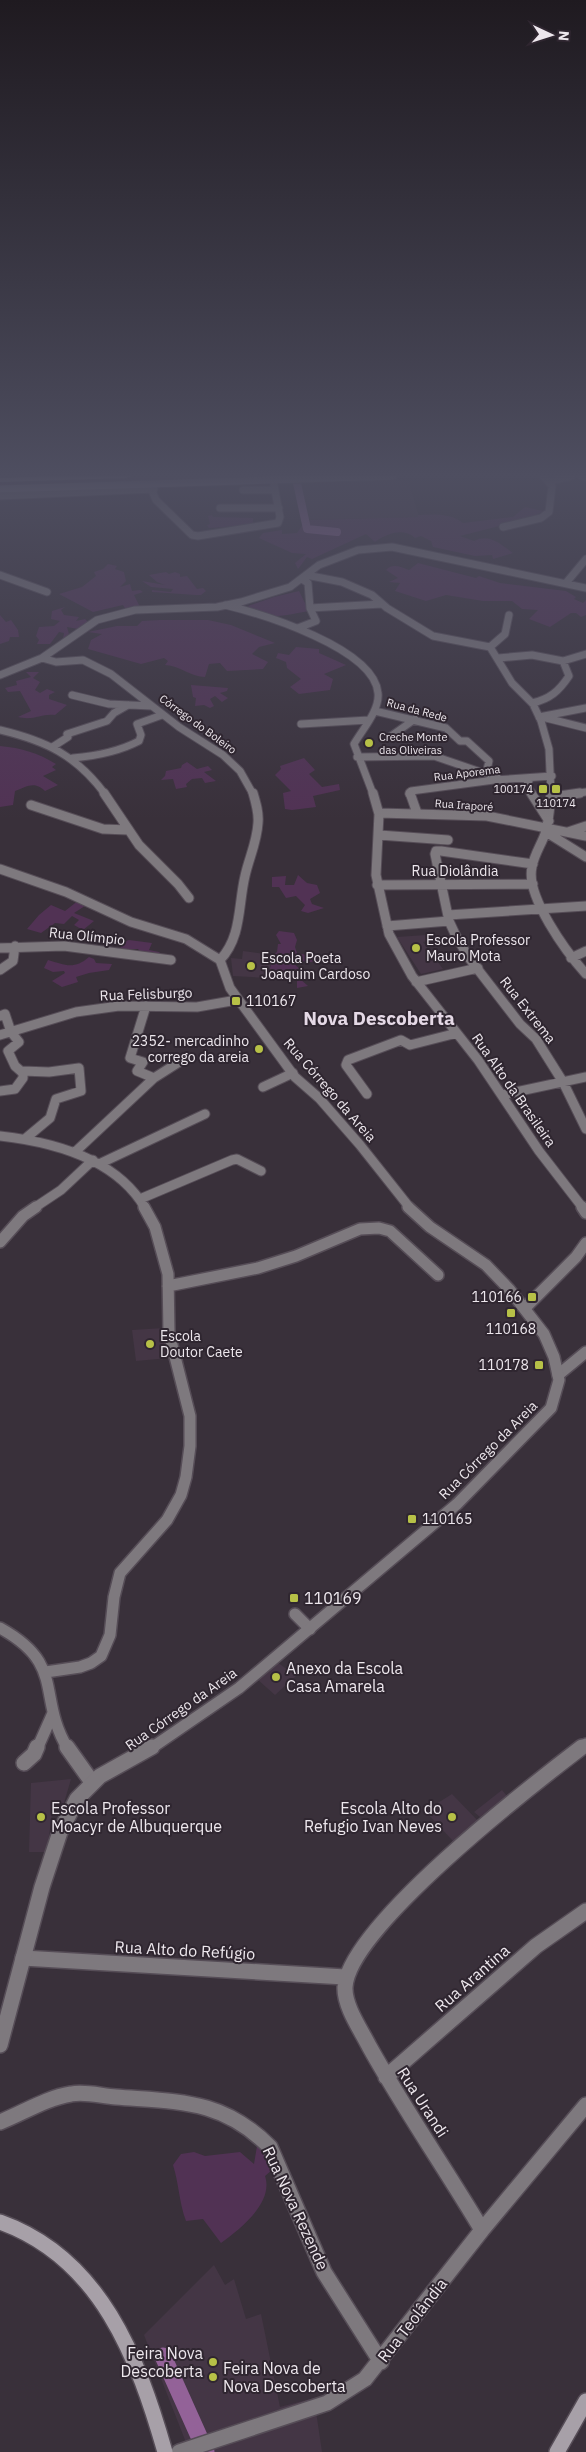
<svg xmlns="http://www.w3.org/2000/svg" width="586" height="2452" font-family="'IBM Plex Sans',sans-serif">
  <rect width="100%" height="100%" fill="#39303a"/>
  <!-- built -->
  <path fill="#443645" d="M408 479 419 517 305 520 299 481Z
    M426 935 430 940 423 942 443 969 421 974 397 937Z
    M243 951 273 955 267 978 233 976 231 958 242 959Z
    M164 1328 169 1358 136 1361 132 1330Z
    M277 1662 296 1676 275 1695 257 1679Z
    M71 1779 64 1803 53 1805 47 1852H29L31 1783Z
    M502 1790 507 1796 480 1817 474 1812Z
    M452 1794 479 1822 453 1841 425 1811Z
    M214 2265 225 2285 234 2279 246 2319 261 2314 280 2407 314 2398 322 2452H187L185 2440 144 2335Z"/>
  <!-- green -->
  <path fill="#513254" d="M204 476H343L0 488V482Z
    M525 507 543 511 531 518 460 536 474 541C490 533 501 545 513 553L493 559 492 555 475 556 433 547 431 541 421 536 415 538C403 527 386 534 375 542L366 534 312 559 307 557 298 569 295 563 306 554 292 553 259 538 263 533 282 530V534L297 533 303 524 310 520 418 517V515C434 514 451 513 463 523L513 517Z
    M212 515 213 517 253 518V525L209 528 207 525 210 524 208 516Z
    M418 563 476 578 479 576 500 583 566 591 576 597 574 599 583 603 586 600V615L581 617 576 613H571L550 627 529 619 538 610 522 609 512 601H483L446 595 426 601 395 591 400 583 389 582 398 578 386 570C393 563 400 567 409 570Z
    M108 564 117 566 115 569 124 572 126 581 120 587 130 584 132 591 140 590 143 592 134 595 140 607 126 610 123 605 93 612 59 594 82 587 96 576 94 572 103 569Z
    M166 572 169 574 175 572 180 574V577L187 576 197 589 203 588 206 591 201 595H196L152 592V590L171 592 173 589 151 587 142 581 165 585 157 582 149 575Z
    M299 591 309 611C290 614 262 623 248 606L274 597Z
    M65 607 61 610 64 615 79 617 76 621 85 619 88 622 78 629 67 627 69 634 63 639 64 633 59 632 50 644H37L39 640 36 636 39 627 54 626 60 621 51 619 52 611Z
    M0 615 6 622 11 620 18 630 19 637H10L9 641 0 644Z
    M160 620H208L231 625 275 643 259 647 252 654 268 662 263 669 227 671 220 663 209 664 205 677C191 677 181 666 165 665L168 661 164 658 141 664 88 649 91 640 102 634 88 632 117 626H137L142 621Z
    M296 647 319 649V653L346 665 324 674 333 679 330 690 299 694 290 687 301 679 287 668 286 662 276 658 278 653 289 655Z
    M26 672H39L33 678 40 682 35 690 40 693 47 689 55 692 49 695V699L67 705 55 715C42 713 34 721 18 717L31 711 20 691 8 692 5 688 17 685 16 681 31 677Z
    M191 685 228 688 227 691 220 693 228 698 222 702 215 696 210 699 214 706 210 708 204 705 195 706 196 698 193 697Z
    M0 746C22 748 38 753 56 764L52 767 56 770 43 776 58 785 45 791C34 781 28 786 15 791L13 805 0 807Z
    M304 758 315 770 309 774 322 787 339 784 340 790 313 796 316 807 292 810 285 809 283 793 291 791 275 775 281 769 280 766Z
    M187 762 197 769 208 766 212 770 204 772 216 781 205 783 202 778 192 779 186 784 187 787 176 789 173 779 161 780 165 776 166 771 181 768 182 765Z
    M298 875 307 883 317 885 320 893 310 899 312 904 324 908 308 913 301 911 305 905 296 896 286 898 279 887H272V877L286 876 285 885H294Z
    M79 900 88 904 74 913 94 921 83 930 74 925 79 920 72 916 64 924 55 923 41 933 27 929 39 915 51 905 65 911Z
    M279 931 294 933 297 940 295 947 297 953 316 957 313 962 297 961 294 964 300 969 297 972 299 978 308 986 297 988V981L290 977 287 969 277 975 269 973 273 955 277 952 278 944H281L276 935Z
    M129 940 152 943 149 950 159 952 163 956 143 955 138 949H120L123 942Z
    M89 957 94 959 96 963 112 964 109 970 89 973 76 977 78 982 62 987 52 981 65 973 64 971 53 972 44 968 48 960C65 965 74 970 89 957Z
    M257 2146 269 2159 272 2170 265 2176C274 2203 240 2229 221 2243L203 2219 186 2221C179 2202 179 2184 173 2165L181 2154 194 2152 205 2156 240 2152 254 2164Z"/>
  <g fill="none" stroke-linecap="round" stroke-linejoin="round">
    <!-- canal-far1 -->
    <path stroke="#936298" stroke-width="8" d="M297 483 307 529 337 532"/>
    <!-- canal -->
    <path stroke="#936298" stroke-width="17" d="M163 2356 206 2452"/>
    <!-- minor-far3 casing -->
    <g stroke="#564d57" stroke-width="9">
      <path id="minor-far3" d="M581 476 586 477
        M550 481 572 476
        M154 484 153 493 156 500 192 535 198 536 278 523 280 517 273 480
        M243 490H275
        M0 496 154 489
        M220 508H279
        M503 527 541 518 549 512 552 486 543 476
        M0 575 47 592
        M306 575 342 582 372 595 387 608 433 636 490 647 512 683 533 704 541 721 549 749 551 794
        M566 583 586 559
        M225 605C262 614 374 648 378 693 380 710 362 730 354 744L373 794
        M310 608 382 604
        M298 628 316 621 310 608 308 583 302 579
        M490 647 505 634 509 615
        M42 658 56 662 83 660 111 674 179 727 223 755 240 771 253 794
        M498 658 532 655 563 661
        M0 675 42 658 97 620 135 610 217 607 241 602 290 587 319 565 358 550 392 547 586 588
        M72 695 109 704 151 706
        M532 703C550 699 559 691 569 676L563 661 586 654
        M375 711 446 728 460 741H467L489 761 486 774
        M539 717 586 708
        M546 718 586 728
        M301 724 369 720
        M0 730C46 741 76 755 105 794
        M391 736 415 719
        M54 746 68 737 67 734 107 721 114 713 128 705
        M357 757 434 756 498 778
        M73 758C96 756 118 752 139 741L141 735 137 724 162 715
        M530 779 527 784 532 794
        M409 794 411 791 494 780 552 776
        M571 794 586 792"/>
    </g>
    <!-- minor-far2 casing -->
    <g stroke="#564d57" stroke-width="11">
      <path id="minor-far2" d="M104 793 139 845 178 884 189 898
        M373 793 379 814 376 875 389 934 412 976 478 1060 539 1151 583 1208
        M410 793 417 813
        M531 793 549 821
        M551 793C550 807 549 821 545 834 541 845 534 855 532 867 525 896 567 953 586 974
        M552 797 580 793
        M31 805 103 829 128 830
        M379 813 487 816 586 836
        M546 832 586 857
        M568 832 586 826
        M379 835 448 840
        M533 864 441 851H436L435 854 449 921 456 936 469 958 520 1024 536 1039 563 1082 586 1129
        M377 885 533 884
        M448 915 586 906
        M387 926 449 921
        M0 948 64 946 171 960
        M571 958 586 951
        M220 960C242 937 238 905 245 876 249 858 257 842 258 823 259 813 256 803 253 793
        M0 970 13 961 15 946
        M416 982 478 968
        M146 1006 130 1058 143 1062 137 1071 154 1078
        M0 1016 5 1014 11 1032 19 1042 8 1051 15 1066 23 1073V1078L15 1089 0 1091
        M0 1035 76 1012 119 1006 197 1007 237 1000
        M22 1071 49 1072 79 1068 81 1091 56 1099 50 1118 26 1138
        M263 1087 293 1073
        M367 1094 346 1065 348 1060 401 1040 410 1045 457 1033
        M502 1095 586 1077
        M0 1136C53 1142 116 1158 145 1208
        M75 1152 154 1078 187 1057
        M99 1164 205 1114
        M140 1199 232 1160 237 1159 261 1171
        M34 1208 61 1190 93 1160"/>
    </g>
    <!-- minor-far1 casing -->
    <g stroke="#564d57" stroke-width="14">
      <path id="minor-far1" d="M582 1207 586 1213
        M0 1242 23 1216 36 1207
        M168 1286 258 1268 296 1256 360 1229 379 1228 390 1231 438 1275
        M525 1308 576 1257 586 1243
        M558 1375 586 1352
        M295 1614 310 1629
        M0 1628C67 1665 36 1696 68 1749
        M46 1672 80 1667 91 1663 101 1656 110 1635 114 1597 120 1573 167 1520 181 1495 186 1477 190 1446V1416L169 1333 168 1274 155 1227 144 1207
        M37 1749 53 1713
        M580 1749 586 1744"/>
    </g>
    <!-- minor casing -->
    <g stroke="#564d57" stroke-width="18">
      <path id="minor" d="M67 1747 92 1782
        M24 1763 34 1754 37 1747
        M23 1958 345 1977
        M386 2077 536 1946 586 1911
        M0 2122C23 2113 46 2098 71 2094 85 2091 101 2096 116 2097 179 2102 222 2099 270 2147L324 2272 381 2362
        M482 2230C445 2168 404 2109 369 2046 361 2030 344 2006 345 1987 349 1927 531 1786 582 1747
        M179 2452 327 2403 365 2379 482 2230 586 2105"/>
    </g>
    <!-- tertiary-far2 casing -->
    <g stroke="#564d57" stroke-width="11">
      <path id="tertiary-far2" d="M0 869 66 892 131 922 186 939 220 960 230 988 295 1077 319 1098 360 1145 410 1208"/>
    </g>
    <!-- tertiary-far1 casing -->
    <g stroke="#564d57" stroke-width="14">
      <path id="tertiary-far1" d="M150 1749 239 1688 457 1504 551 1408 559 1380 554 1357 544 1334 509 1289 486 1265 430 1227 408 1207"/>
    </g>
    <!-- tertiary casing -->
    <g stroke="#564d57" stroke-width="18">
      <path id="tertiary" d="M0 2045 42 1887 60 1832 77 1799 100 1776 152 1747"/>
    </g>
    <!-- secondary-far1 casing -->
    <g stroke="#564d57" stroke-width="9">
      <path id="secondary-far1" d="M0 489 393 476"/>
    </g>
    <!-- secondary casing -->
    <g stroke="#564d57" stroke-width="18">
      <path id="secondary" d="M0 2222C101 2258 138 2358 165 2452
        M557 2452 586 2401"/>
    </g>
    <!-- trunk casing -->
    <g stroke="#564d57" stroke-width="2">
      <path id="trunk" d="M60 476H130L126 478 0 482V478Z"/>
    </g>
    <!-- minor-far3 -->
    <use href="#minor-far3" stroke="#7e797e" stroke-width="7"/>
    <!-- minor-far2 -->
    <use href="#minor-far2" stroke="#7e797e" stroke-width="9"/>
    <!-- minor-far1 -->
    <use href="#minor-far1" stroke="#7e797e" stroke-width="11"/>
    <!-- minor -->
    <use href="#minor" stroke="#7e797e" stroke-width="15"/>
    <!-- tertiary-far2 -->
    <use href="#tertiary-far2" stroke="#7e797e" stroke-width="9"/>
    <!-- tertiary-far1 -->
    <use href="#tertiary-far1" stroke="#7e797e" stroke-width="11"/>
    <!-- tertiary -->
    <use href="#tertiary" stroke="#7e797e" stroke-width="15"/>
    <!-- secondary-far1 -->
    <use href="#secondary-far1" stroke="#a7a0a8" stroke-width="7"/>
    <!-- secondary -->
    <use href="#secondary" stroke="#a7a0a8" stroke-width="15"/>
    <!-- trunk -->
    <use href="#trunk" fill="#d6cbd6" fill-rule="evenodd"/>
  </g>
  <!-- sky -->
  <linearGradient id="sky" x2="0" y2="1"><stop stop-color="#1f1a20"/><stop offset="0.58" stop-color="#4e4e60"/><stop offset="1" stop-color="#4e4e60" stop-opacity="0"/></linearGradient>
  <rect width="586" height="819" fill="url(#sky)"/>
  <!-- markers -->
  <g fill="#b7c147" stroke="#2f2630" stroke-width="2">
    <circle cx="369" cy="743" r="5"/>
    <rect x="538" y="784" width="10" height="10" rx="2.5"/>
    <rect x="551" y="784" width="10" height="10" rx="2.5"/>
    <circle cx="416" cy="948" r="5"/>
    <circle cx="251" cy="966" r="5"/>
    <rect x="231" y="996" width="10" height="10" rx="2.5"/>
    <circle cx="259" cy="1049" r="5"/>
    <rect x="527" y="1292" width="10" height="10" rx="2.5"/>
    <rect x="506" y="1308" width="10" height="10" rx="2.5"/>
    <circle cx="150" cy="1344" r="5"/>
    <rect x="534" y="1360" width="10" height="10" rx="2.5"/>
    <rect x="407" y="1514" width="10" height="10" rx="2.5"/>
    <rect x="289" y="1593" width="10" height="10" rx="2.5"/>
    <circle cx="276" cy="1677" r="5"/>
    <circle cx="41" cy="1817" r="5"/>
    <circle cx="452" cy="1817" r="5"/>
    <circle cx="213" cy="2362" r="5"/>
    <circle cx="213" cy="2377" r="5"/>
  </g>
  <g text-anchor="middle" dominant-baseline="central" stroke-width="4" stroke-linejoin="round" paint-order="stroke">
    <!-- far-street labels -->
    <g font-size="11" fill="#ede7ed" stroke="#2f2630">
      <text transform="translate(417 710) rotate(15)">Rua da Rede</text>
      <text transform="translate(198 724) rotate(36)">Córrego do Boleiro</text>
      <text transform="translate(467 773) rotate(-7)">Rua Aporema</text>
      <text transform="translate(464 805) rotate(4)">Rua Iraporé</text>
    </g>
    <!-- far-poi labels -->
    <g font-size="11" fill="#ede7ed" stroke="#2f2630" text-anchor="start">
      <text x="379" y="737">Creche Monte<tspan x="379" dy="13">das Oliveiras</tspan></text>
      <text x="533" y="789" text-anchor="end">100174</text>
      <text x="556" y="803" text-anchor="middle">110174</text>
    </g>
    <!-- street labels -->
    <g font-size="14" fill="#ede7ed" stroke="#2f2630">
      <text x="455" y="871">Rua Diolândia</text>
      <text transform="translate(87 936) rotate(6)">Rua Olímpio</text>
      <text transform="translate(146 994) rotate(-2)">Rua Felisburgo</text>
      <text transform="translate(528 1010) rotate(52)">Rua Extrema</text>
      <text transform="translate(330 1090) rotate(49)">Rua Córrego da Areia</text>
      <text transform="translate(514 1090) rotate(55)">Rua Alto da Brasileira</text>
      <text transform="translate(488 1450) rotate(-45)">Rua Córrego da Areia</text>
      <text transform="translate(181 1709) rotate(-35)">Rua Córrego da Areia</text>
    </g>
    <!-- poi labels -->
    <g font-size="14" fill="#ede7ed" stroke="#2f2630" text-anchor="start">
      <text x="426" y="940">Escola Professor<tspan x="426" dy="16">Mauro Mota</tspan></text>
      <text x="261" y="958">Escola Poeta<tspan x="261" dy="16">Joaquim Cardoso</tspan></text>
      <text x="246" y="1001">110167</text>
      <text x="249" y="1041" text-anchor="end">2352- mercadinho<tspan x="249" dy="16">corrego da areia</tspan></text>
      <text x="522" y="1297" text-anchor="end">110166</text>
      <text x="511" y="1329" text-anchor="middle">110168</text>
      <text x="160" y="1336">Escola<tspan x="160" dy="16">Doutor Caete</tspan></text>
      <text x="529" y="1365" text-anchor="end">110178</text>
      <text x="422" y="1519">110165</text>
    </g>
    <!-- near-poi labels -->
    <g font-size="16" fill="#ede7ed" stroke="#2f2630" text-anchor="start">
      <text x="304" y="1598">110169</text>
      <text x="286" y="1668">Anexo da Escola<tspan x="286" dy="18">Casa Amarela</tspan></text>
      <text x="51" y="1808">Escola Professor<tspan x="51" dy="18">Moacyr de Albuquerque</tspan></text>
      <text x="442" y="1808" text-anchor="end">Escola Alto do<tspan x="442" dy="18">Refugio Ivan Neves</tspan></text>
      <text x="203" y="2353" text-anchor="end">Feira Nova<tspan x="203" dy="18">Descoberta</tspan></text>
      <text x="223" y="2368">Feira Nova de<tspan x="223" dy="18">Nova Descoberta</tspan></text>
    </g>
    <!-- near-street labels -->
    <g font-size="16" fill="#ede7ed" stroke="#2f2630">
      <text transform="translate(185 1950) rotate(3)">Rua Alto do Refúgio</text>
      <text transform="translate(472 1978) rotate(-41)">Rua Arantina</text>
      <text transform="translate(423 2102) rotate(57)">Rua Urandi</text>
      <text transform="translate(296 2208) rotate(65)">Rua Nova Rezende</text>
      <text transform="translate(412 2320) rotate(-52)">Rua Teolândia</text>
    </g>
    <!-- district labels -->
    <g font-size="19" font-weight="bold" fill="#e5d9e6" stroke="#2f2630">
      <text x="379" y="1018">Nova Descoberta</text>
    </g>
  </g>
  <!-- north arrow -->
  <g transform="translate(551 35) rotate(94)" stroke="#2f2630" stroke-width="4" paint-order="stroke">
  <path d="M0-4L9 19L0 12L-9 19Z" fill="#ede7ed"/>
  <text y="-8" font-size="14" font-weight="bold" text-anchor="middle" fill="#ede7ed">N</text>
  </g>
</svg>
